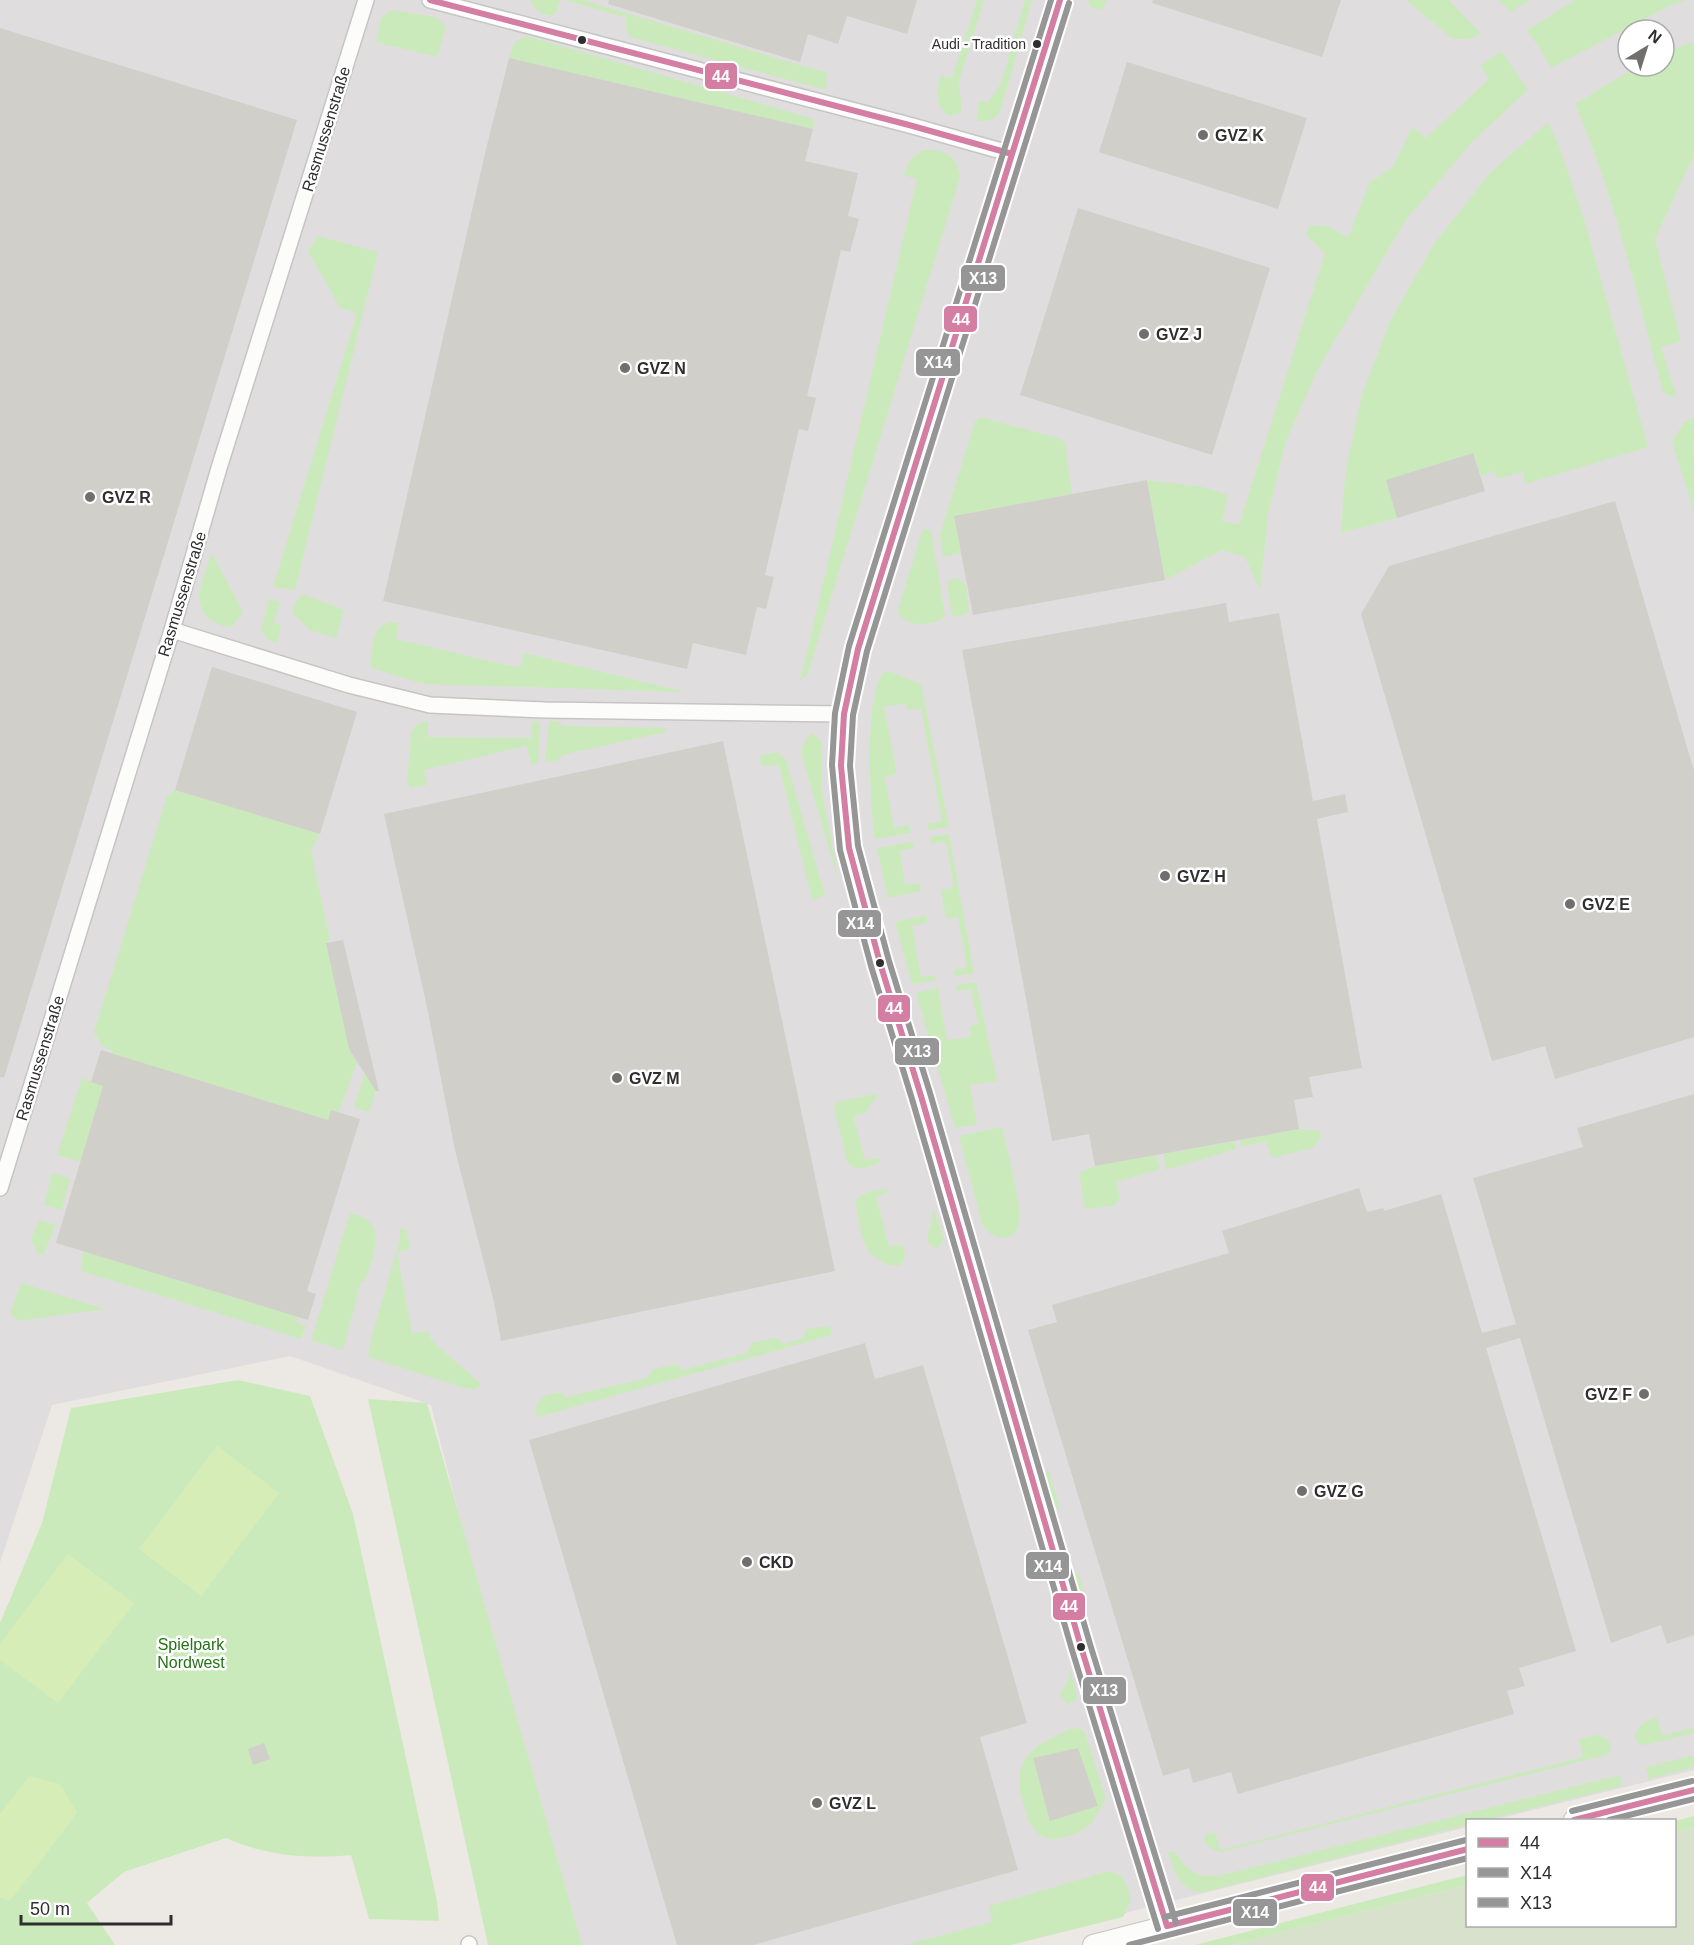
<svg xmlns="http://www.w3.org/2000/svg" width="1694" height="1945" font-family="Helvetica,sans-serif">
  <rect width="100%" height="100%" fill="#ece9e4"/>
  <!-- industrial -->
  <path fill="#e0dddf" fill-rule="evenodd" d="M0 0H1694V1770L1493 1820H1468L1467 1827 997 1945H568L431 1405 290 1356 52 1405 0 1563ZM1628 30H1664V66H1628Z"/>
  <!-- green -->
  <path fill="#cbeabb" d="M530 0H560L556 13 550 16 538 12Z
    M565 0H582L827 73 826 90 630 37 625 27 627 18Z
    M977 0H984L959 81 962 113 948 116C933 101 936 94 941 75L952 78Z
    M1025 0H1032L1000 112C993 120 989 122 978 121L977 114 979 101 988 102 1001 83Z
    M1088 0H1107L1101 10 1090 7Z
    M1406 0H1449L1480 33 1471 39H1453Z
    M1498 0H1529L1511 12Z
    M1575 0H1687L1671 5 1551 68 1538 45 1526 31Z
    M392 10 436 17 446 27 437 57 376 42 381 18Z
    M526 36 814 119 813 129 509 58 514 43Z
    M1694 42V155L1655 239 1681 341 1661 347 1677 398 1663 392C1637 296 1615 196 1575 104L1638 66H1664V52Z
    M1501 51 1528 90 1474 140 1405 221 1318 369 1286 441 1268 515 1260 591 1245 557 1222 550 1165 580 1147 480 1203 487 1228 495 1222 521 1239 525 1325 253 1306 235 1310 225 1330 227 1348 238 1370 182 1393 167 1412 127 1426 138 1489 79 1480 66Z
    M1548 122 1559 146 1585 223 1648 447 1525 484 1523 472 1497 479 1495 471 1481 476 1473 453 1386 480 1397 518 1341 533 1345 475 1362 394 1390 321 1434 244 1490 173Z
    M923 150C945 149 957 155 960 177L808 673 800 682 917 179 903 175 911 159Z
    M318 236 378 252 295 590 273 587 357 313 340 308 308 251Z
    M980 417 1061 439 1065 443 1072 494 954 516 961 553 943 557 940 535 975 421Z
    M1694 418V444L1692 447 1694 453V511L1672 442 1684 422Z
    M923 529 931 531 945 614C940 625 919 626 909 622 904 620 901 616 897 613Z
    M212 553 243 612 232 627C224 627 216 624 210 619 189 603 205 574 212 553Z
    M958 578 966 585 969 610 966 615 952 616 947 581Z
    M303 594 344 610 336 638 310 630 293 614 295 603Z
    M269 599 280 602 274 623 281 625 277 643 267 639 261 630Z
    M390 622 399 623 396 639 520 668 524 653 685 692 423 684 371 668 370 663C373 647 372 626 390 622Z
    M885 671 891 672 921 684 949 827 928 830 927 824 942 821 921 708 907 710 906 703 884 707 897 774 885 777 894 828 909 825 911 833 875 839C870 809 863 691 885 671Z
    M428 721V737L531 738 532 722 540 721 538 764 532 765 526 746 424 770 427 785 411 788 407 783 411 733 416 725Z
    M549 721H557L563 726 666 728V732L562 755 559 760 545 763Z
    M811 733 821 740 822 791 839 883 801 753 802 746Z
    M777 752 786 760 825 895 812 900 779 765 762 766 759 756Z
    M175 790 320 834 311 850 330 941 326 942 349 1049 357 1062 339 1112 331 1110 328 1120 112 1054 113 1050 102 1046 94 1032 167 796Z
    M949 834 974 973 955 976 954 970 967 967 958 917 946 919 941 890 954 887 946 842 931 844 930 837Z
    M912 842 914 848 900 851 905 885 920 883 921 891 888 898 877 848Z
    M926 915 927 923 912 926 921 977 935 975 936 980 912 984 895 922Z
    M976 982 997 1081 970 1085 977 1124 955 1128 916 993 938 988 947 1040 971 1037 970 1026 978 1024 971 989 957 991 956 985Z
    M374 1069 375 1094 369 1112 354 1108 365 1072Z
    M82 1078 103 1086 80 1162 57 1155Z
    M879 1093 864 1114 856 1115 854 1118 865 1160 878 1158 881 1161C870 1167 855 1174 847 1161L834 1108 837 1102Z
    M1002 1127C1007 1151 1022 1201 1019 1223 1016 1244 991 1241 982 1224L959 1136Z
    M1299 1129 1319 1131 1322 1136 1313 1148 1272 1158 1266 1141 1241 1147 1240 1140Z
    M1234 1141 1236 1149 1166 1170 1163 1154Z
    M1156 1155 1160 1169 1116 1182 1120 1197 1114 1206 1085 1209 1079 1173 1095 1166Z
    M52 1173 70 1178 62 1210 44 1205Z
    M887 1188 888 1191 876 1197 889 1247 903 1244C913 1277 881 1267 868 1250 862 1242 856 1211 856 1200 865 1191 875 1190 887 1188Z
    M932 1210H934L944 1239 939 1247 935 1248 927 1242C927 1230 934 1222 932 1210Z
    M350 1213C391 1221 373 1254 365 1282L361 1281 343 1350 311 1340Z
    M39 1220 56 1225 43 1255 37 1252 31 1239Z
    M403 1228 407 1232 410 1249 397 1252 412 1334 428 1331 432 1341 480 1383 481 1386 475 1389 464 1388 368 1357 370 1343 399 1242 400 1229Z
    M83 1251 298 1317 296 1322 306 1326 301 1339 81 1271Z
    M21 1283 105 1309 18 1321 10 1313Z
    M830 1326 832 1335 538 1417 535 1412C539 1395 544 1396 560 1392L565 1397 647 1378 653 1369 677 1364 682 1370 747 1353 752 1343 776 1338 784 1344 803 1338 806 1329Z
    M238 1380 310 1396 353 1514 437 1901 439 1921 369 1919 351 1855C307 1859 266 1856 226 1838L124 1872 87 1903 115 1945H0V1623L42 1523 71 1408Z
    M368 1399 427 1403 582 1945H488Z
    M1048 1469 1060 1509 1052 1506 1043 1477Z
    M1078 1572 1087 1600 1079 1597 1073 1579Z
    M1070 1668 1077 1697 1076 1701 1067 1704 1060 1695 1069 1678Z
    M1657 1717 1662 1735 1694 1728V1733L1646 1745 1638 1744 1635 1736C1638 1725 1646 1720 1657 1717Z
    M1078 1728 1085 1732 1106 1799 1092 1823 1078 1833 1053 1840 1039 1835 1029 1822 1020 1792V1770L1026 1757 1039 1745 1069 1729Z
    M1595 1735C1604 1736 1611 1740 1611 1750L1606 1755 1220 1852 1210 1848 1204 1841 1205 1835 1215 1832 1220 1850 1583 1757 1579 1739Z
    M1694 1755V1767L1649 1779 1646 1767Z
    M1620 1775 1622 1786 1486 1820H1468L1467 1825 1204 1892C1179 1892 1175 1873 1168 1852L1171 1851C1179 1854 1179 1859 1185 1865 1194 1875 1206 1877 1218 1876Z
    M1694 1816V1827L1675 1832V1821Z
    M1109 1871 1122 1876C1131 1893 1134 1899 1123 1917L1011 1945H904L992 1922 989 1906Z
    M1467 1875V1885L1233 1945H1195Z"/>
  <!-- cemetery -->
  <path fill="#d7e1cb" d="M1694 1827V1945H1233L1467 1885 1468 1926H1674L1675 1832Z"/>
  <!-- pitch -->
  <path fill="#d6edb8" d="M217 1446 279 1493 201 1596 139 1549Z
    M68 1554 134 1603 58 1703 0 1660V1644Z
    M29 1776 60 1784 77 1813 10 1901 0 1898V1814Z"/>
  <!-- building -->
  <path fill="#d1cfca" d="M609 0H917L907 34 847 16 838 44 808 34 800 62 608 4Z
    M1153 0H1341L1322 57 1152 3Z
    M0 28 297 120 4 1078 0 1077Z
    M509 58 813 129 805 161 858 173 848 216 859 219 850 252 841 250 807 396 816 398 808 431 799 429 765 575 774 577 766 609 757 607 746 655 693 643 687 669 383 601 486 149Z
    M1127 62 1307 118 1278 209 1099 152Z
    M1078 208 1270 268 1212 455 1020 395Z
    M1473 453 1485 491 1397 518 1386 480Z
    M1147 480 1165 580 973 615 954 516Z
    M1615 501 1694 771V1037L1555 1079 1545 1046 1492 1061 1361 614 1389 566Z
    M1226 603 1229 622 1279 613 1313 801 1345 794 1348 812 1317 819 1362 1068 1309 1077 1313 1097 1294 1100 1299 1129 1095 1166 1089 1134 1052 1141 962 650Z
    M212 667 357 712 320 834 175 790Z
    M723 741 835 1271 501 1341 494 1302 455 1150 427 1007 384 814Z
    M343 940 379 1091H376L349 1049 326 943Z
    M101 1050 328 1120 331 1110 360 1119 307 1291 316 1294 308 1320 56 1243 103 1086 91 1082Z
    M1694 1094V1635L1667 1644 1661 1625 1611 1643 1520 1338 1486 1348 1576 1651 1519 1668 1525 1686 1507 1691 1514 1714 1238 1794 1231 1772 1193 1783 1189 1768 1163 1776 1028 1330 1057 1322 1052 1305 1229 1253 1222 1231 1359 1188 1367 1212 1383 1208 1384 1211 1441 1194 1482 1333 1516 1324 1473 1178 1583 1147 1577 1128Z
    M865 1343 875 1379 923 1365 1027 1723 980 1737 1018 1870 753 1945H677L529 1440Z
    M264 1743 270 1759 253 1765 248 1749Z
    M1078 1748 1098 1806 1050 1821 1033 1758Z"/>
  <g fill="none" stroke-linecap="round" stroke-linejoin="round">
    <!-- minor casing -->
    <g stroke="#c6c5c5" stroke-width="18">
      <path id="minor" d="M430 0 909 125 1012 154
        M1060 0 858 649 844 714 841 766 849 848 880 963 921 1096 1081 1647 1167 1926
        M172 630 349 685 430 705 545 710 844 714
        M0 1188 172 630 219 468 366 0
        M469 1944V1945"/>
    </g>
    <!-- tertiary casing -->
    <g stroke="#c6c5c5" stroke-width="22">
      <path id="tertiary" d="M1574 1820 1694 1790
        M1093 1945 1468 1849"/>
    </g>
    <!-- minor -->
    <use href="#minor" stroke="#fcfcfb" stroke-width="15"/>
    <!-- tertiary -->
    <use href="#tertiary" stroke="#fcfcfb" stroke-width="20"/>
    <!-- bus-1 casing -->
    <g stroke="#fff" stroke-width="10">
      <path id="bus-1" d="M430 0 909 125 1012 154
        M1060 0 858 649 844 714 841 766 849 848 880 963 921 1096 1081 1647 1167 1926
        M1574 1820 1694 1790
        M1167 1926 1468 1849"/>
    </g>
    <!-- bus-2 casing -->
    <g stroke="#fff" stroke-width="10">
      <path id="bus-2" d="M1051 0 849 646 835 713 832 765 840 850 871 966 912 1099 1072 1650 1158 1929
        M1609 1820 1694 1799
        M1129 1945 1468 1858"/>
    </g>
    <!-- bus-3 casing -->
    <g stroke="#fff" stroke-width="10">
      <path id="bus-3" d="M1069 3 867 651 853 715 850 766 858 846 889 961 930 1093 1090 1644 1176 1923
        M1572 1811 1692 1781
        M1165 1917 1466 1840"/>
    </g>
    <!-- bus-1 -->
    <use href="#bus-1" stroke="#d47ea4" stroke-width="6"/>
    <!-- bus-2 -->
    <use href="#bus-2" stroke="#969696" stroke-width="6"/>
    <!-- bus-3 -->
    <use href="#bus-3" stroke="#969696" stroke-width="6"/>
  </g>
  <!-- markers -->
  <g fill="#2e2e2e" stroke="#fff" stroke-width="2">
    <circle cx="582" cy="40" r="5"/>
    <circle cx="1037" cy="44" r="5"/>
    <circle cx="880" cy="963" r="5"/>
    <circle cx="1081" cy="1647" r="5"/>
  </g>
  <g fill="#706f6e" stroke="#fff" stroke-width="2">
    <circle cx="1203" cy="135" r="6"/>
    <circle cx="1144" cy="334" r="6"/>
    <circle cx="625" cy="368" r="6"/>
    <circle cx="90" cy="497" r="6"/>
    <circle cx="1165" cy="876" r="6"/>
    <circle cx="1570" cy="904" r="6"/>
    <circle cx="617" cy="1078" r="6"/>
    <circle cx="1644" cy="1394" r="6"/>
    <circle cx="1302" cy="1491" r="6"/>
    <circle cx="747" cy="1562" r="6"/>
    <circle cx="817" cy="1803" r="6"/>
  </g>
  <g text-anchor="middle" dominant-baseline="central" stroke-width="5" stroke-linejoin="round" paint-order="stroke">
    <!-- bus labels -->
    <g font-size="14" fill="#2e2e2e" stroke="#fff" text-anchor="end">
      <text x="1026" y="44">Audi - Tradition</text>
    </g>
    <!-- street labels -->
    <g font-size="16" fill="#2e2e2e" stroke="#fff">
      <text transform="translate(326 129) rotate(-73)">Rasmussenstraße</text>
      <text transform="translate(182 594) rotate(-73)">Rasmussenstraße</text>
      <text transform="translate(40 1058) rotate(-73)">Rasmussenstraße</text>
    </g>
    <!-- poi labels -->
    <g font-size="16" font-weight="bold" fill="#2e2e2e" stroke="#fff" text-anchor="start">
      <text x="1215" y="135">GVZ K</text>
      <text x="1156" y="334">GVZ J</text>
      <text x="637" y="368">GVZ N</text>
      <text x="102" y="497">GVZ R</text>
      <text x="1177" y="876">GVZ H</text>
      <text x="1582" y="904">GVZ E</text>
      <text x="629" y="1078">GVZ M</text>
      <text x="1632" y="1394" text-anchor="end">GVZ F</text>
      <text x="1314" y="1491">GVZ G</text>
      <text x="759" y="1562">CKD</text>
      <text x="829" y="1803">GVZ L</text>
    </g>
    <!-- park labels -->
    <g font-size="16" fill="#237316" stroke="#fff">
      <text x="191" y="1644">Spielpark<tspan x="191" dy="18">Nordwest</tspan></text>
    </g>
  </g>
  <g stroke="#fff" stroke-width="2">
    <rect x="704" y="62" width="34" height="28" rx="6" fill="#d47ea4"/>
    <rect x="960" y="264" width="46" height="28" rx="6" fill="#969696"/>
    <rect x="943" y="305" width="35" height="28" rx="6" fill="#d47ea4"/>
    <rect x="915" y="348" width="46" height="29" rx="6" fill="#969696"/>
    <rect x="837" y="909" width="45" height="29" rx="6" fill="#969696"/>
    <rect x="877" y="994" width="34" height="29" rx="6" fill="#d47ea4"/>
    <rect x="894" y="1037" width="46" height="29" rx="6" fill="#969696"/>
    <rect x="1025" y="1551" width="45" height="29" rx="6" fill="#969696"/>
    <rect x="1052" y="1592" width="34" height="29" rx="6" fill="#d47ea4"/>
    <rect x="1082" y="1676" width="45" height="29" rx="6" fill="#969696"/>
    <rect x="1300" y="1873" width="35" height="29" rx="6" fill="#d47ea4"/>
    <rect x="1232" y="1898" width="46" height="29" rx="6" fill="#969696"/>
  </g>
  <g font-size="16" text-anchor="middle" font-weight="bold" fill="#fff">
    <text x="721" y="82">44</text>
    <text x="983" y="284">X13</text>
    <text x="961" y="325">44</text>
    <text x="938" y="368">X14</text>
    <text x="860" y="929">X14</text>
    <text x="894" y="1014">44</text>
    <text x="917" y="1057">X13</text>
    <text x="1048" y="1572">X14</text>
    <text x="1069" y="1612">44</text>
    <text x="1104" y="1696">X13</text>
    <text x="1318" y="1893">44</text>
    <text x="1255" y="1918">X14</text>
  </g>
  <!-- legend -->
  <rect x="1466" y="1819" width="210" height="108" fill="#ffffff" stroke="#ababab" stroke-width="1.5"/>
  <rect x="1478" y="1838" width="30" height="9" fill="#d47ea4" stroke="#ababab" stroke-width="1.5"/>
  <text x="1520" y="1849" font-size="18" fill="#2e2e2e">44</text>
  <rect x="1478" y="1868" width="30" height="9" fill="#969696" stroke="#ababab" stroke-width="1.5"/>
  <text x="1520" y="1879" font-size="18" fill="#2e2e2e">X14</text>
  <rect x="1478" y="1898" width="30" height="9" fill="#969696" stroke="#ababab" stroke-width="1.5"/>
  <text x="1520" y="1909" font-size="18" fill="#2e2e2e">X13</text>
  <!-- north arrow -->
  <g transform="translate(1646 48) rotate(38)"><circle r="28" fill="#ffffff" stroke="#ababab" stroke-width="1.5"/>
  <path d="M0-4.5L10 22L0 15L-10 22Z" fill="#706f6e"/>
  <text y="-9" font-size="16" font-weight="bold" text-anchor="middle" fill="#2e2e2e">N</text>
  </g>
  <!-- scale -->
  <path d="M21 1915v9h150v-9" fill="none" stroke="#2e2e2e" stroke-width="3"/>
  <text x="30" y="1915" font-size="18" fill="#2e2e2e" stroke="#ffffff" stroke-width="4.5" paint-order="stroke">50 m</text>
</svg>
